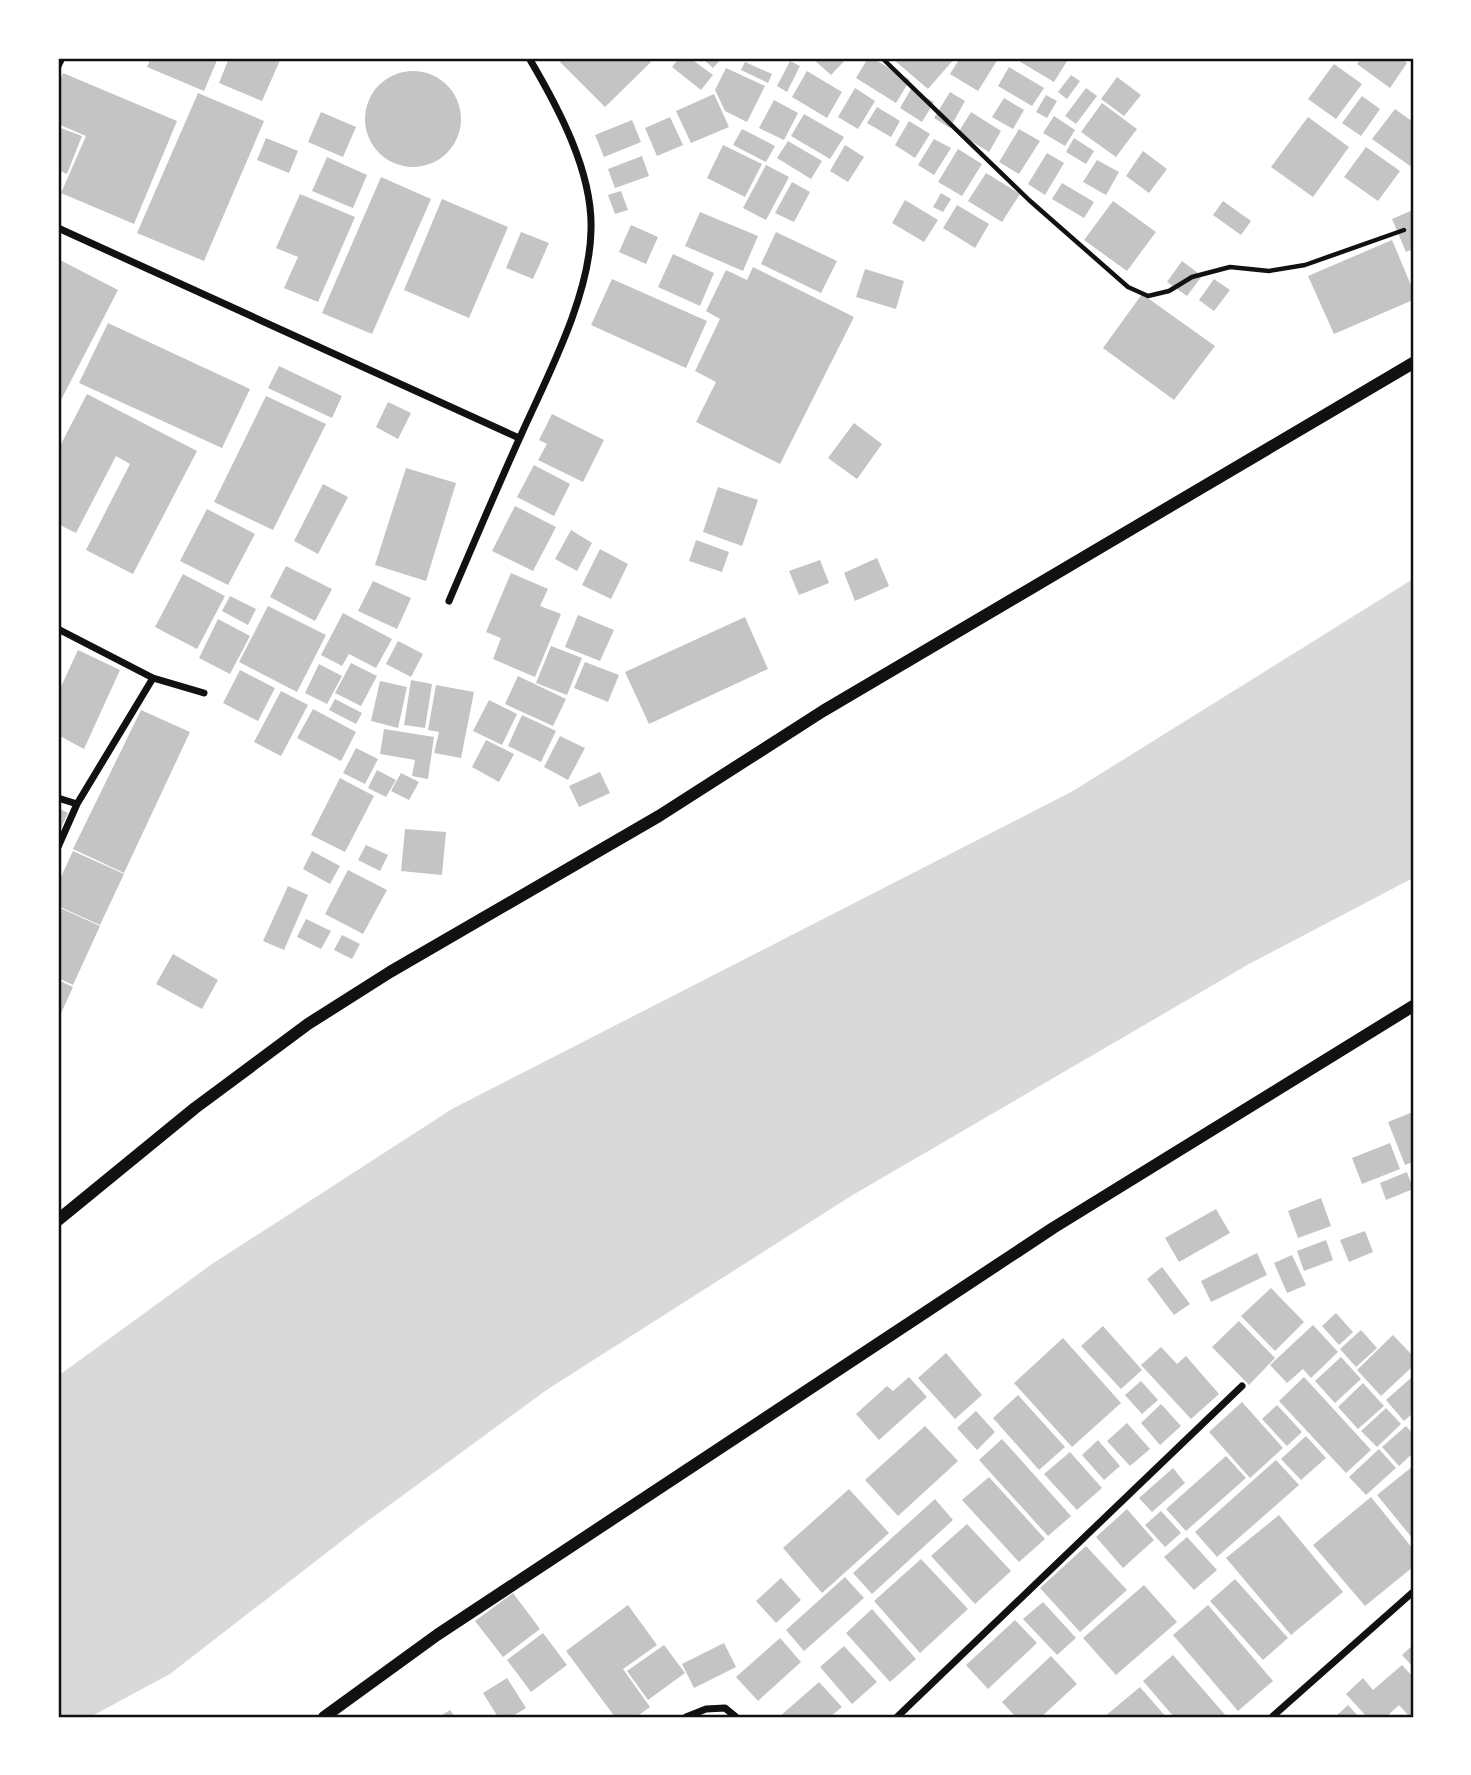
<svg xmlns="http://www.w3.org/2000/svg" width="1471" height="1775" font-family="'IBM Plex Serif',serif">
  <rect width="100%" height="100%" fill="#fff"/>
  <!-- water -->
  <path fill="#d9d9d9" d="M1413 579V878L1249 964 851 1196 548 1389 361 1526 170 1674 90 1717H58V1376L212 1264 452 1109 1073 791Z"/>
  <!-- building -->
  <path fill="#c4c4c4" d="M151 58H218L204 91 147 67Z
    M229 58H281L262 101 219 83Z
    M564 58H647L651 62 605 107 560 62Z
    M679 58H690L713 75 701 90 672 67Z
    M702 58H722L713 68Z
    M812 58H847L831 75Z
    M868 58H872L910 80 896 103 856 78Z
    M897 58H955L928 89 894 60Z
    M960 58H996L998 59 978 91 950 74Z
    M1014 58H1069L1054 82Z
    M1361 58H1399L1407 63 1390 88 1357 64Z
    M790 61 800 66 787 92 777 86Z
    M745 62 772 74 768 83 741 70Z
    M1334 64 1362 84 1336 119 1308 99Z
    M1009 67 1044 88 1032 106 998 86Z
    M726 68 765 86 747 122 725 111 715 90Z
    M807 71 842 92 827 118 792 97Z
    M365 119a48 48 0 1 1 96 0a48 48 0 1 1-96 0Z
    M63 73 177 121 134 224 61 193 86 136 58 124V85Z
    M1071 75 1080 81 1067 99 1058 92Z
    M1117 77 1141 95 1124 116 1101 99Z
    M855 88 875 101 858 129 838 117Z
    M1086 88 1097 96 1076 124 1065 116Z
    M911 89 934 102 922 122 900 108Z
    M950 92 965 101 950 128 934 118Z
    M198 93 264 121 204 261 137 233Z
    M714 94 729 127 691 143 676 111Z
    M1046 95 1057 101 1047 118 1036 112Z
    M1362 96 1380 109 1361 136 1342 123Z
    M1004 98 1024 110 1013 129 992 117Z
    M774 100 798 113 784 140 759 128Z
    M1102 103 1137 129 1116 157 1081 132Z
    M877 107 900 121 891 137 867 123Z
    M1395 109 1413 122V168L1372 139Z
    M321 112 356 127 343 157 308 142Z
    M971 112 1001 131 989 152 958 133Z
    M804 114 844 137 830 159 791 136Z
    M1054 116 1075 130 1065 146 1043 133Z
    M670 117 683 145 657 156 645 128Z
    M1308 117 1349 147 1313 197 1271 167Z
    M632 120 641 142 604 157 595 135Z
    M909 121 930 134 915 158 895 145Z
    M58 127 82 136 67 174 58 170Z
    M742 129 775 146 766 162 733 145Z
    M1019 129 1040 141 1019 174 999 162Z
    M266 138 298 151 289 173 257 160Z
    M1074 138 1094 151 1086 164 1066 152Z
    M934 139 951 148 934 175 918 165Z
    M788 141 822 161 811 179 777 158Z
    M723 145 762 164 745 197 707 178Z
    M845 145 864 157 848 182 830 171Z
    M1366 147 1400 171 1378 201 1344 177Z
    M958 149 982 164 962 196 938 182Z
    M1143 151 1167 169 1149 193 1126 176Z
    M1047 153 1064 163 1045 195 1028 184Z
    M642 156 649 176 615 188 608 169Z
    M327 157 367 175 353 208 312 191Z
    M1097 160 1119 172 1106 195 1083 182Z
    M766 165 789 177 766 220 743 208Z
    M986 173 1020 194 1002 222 968 201Z
    M381 177 431 199 372 334 322 313Z
    M792 182 810 192 794 222 775 213Z
    M1062 183 1094 202 1084 218 1052 199Z
    M621 191 628 210 615 214 608 195Z
    M941 193 951 199 943 212 933 207Z
    M300 194 355 217 318 302 284 288 298 257 276 248Z
    M442 199 508 227 469 318 404 290Z
    M905 200 938 220 924 242 892 223Z
    M1113 201 1156 232 1127 271 1084 240Z
    M1223 201 1251 221 1241 235 1213 215Z
    M957 205 989 224 975 248 943 228Z
    M1413 210V249L1406 252 1392 219Z
    M700 212 758 236 743 271 685 246Z
    M631 225 658 237 646 264 619 252Z
    M521 232 549 243 533 279 506 268Z
    M776 232 837 261 821 293 761 264Z
    M1392 240 1413 290V300L1334 334 1308 276Z
    M673 254 714 273 700 306 658 287Z
    M58 259 118 290 61 400 58 399Z
    M1182 261 1202 276 1187 296 1167 282Z
    M753 267 854 317 780 464 696 422 716 382 695 371 720 319 706 311 726 270 747 280Z
    M865 269 904 281 896 309 856 297Z
    M612 279 707 321 686 368 591 325Z
    M1214 279 1230 290 1214 311 1199 300Z
    M1142 294 1215 346 1174 400 1103 348Z
    M108 323 250 389 222 448 79 383Z
    M279 366 342 396 332 418 268 388Z
    M87 394 197 451 133 574 86 550 130 464 116 456 76 533 58 524V450Z
    M266 396 326 424 273 530 214 502Z
    M388 402 411 413 398 439 376 427Z
    M552 414 604 440 583 482 538 460 547 444 539 440Z
    M854 423 882 444 857 479 828 458Z
    M534 465 570 484 554 516 517 497Z
    M406 468 456 483 426 581 375 565Z
    M323 484 348 497 318 554 294 541Z
    M718 487 758 500 742 546 703 532Z
    M515 506 556 527 533 571 492 551Z
    M207 509 255 534 228 585 180 561Z
    M571 530 592 543 577 571 555 559Z
    M696 540 729 552 722 572 689 561Z
    M600 549 628 564 611 599 582 585Z
    M877 558 889 586 855 601 844 573Z
    M820 560 829 583 799 595 789 571Z
    M286 566 332 589 315 621 270 597Z
    M511 573 548 589 540 606 561 614 535 677 493 659 501 638 486 632Z
    M183 574 225 596 197 649 155 627Z
    M373 581 411 598 397 629 358 611Z
    M230 596 256 609 248 625 222 611Z
    M268 606 326 635 297 692 239 662Z
    M343 613 392 639 376 668 349 654 342 666 321 655Z
    M578 615 614 630 600 661 565 647Z
    M745 617 768 669 649 724 625 672Z
    M218 619 250 636 230 674 199 658Z
    M398 641 423 654 411 677 386 664Z
    M551 646 582 658 567 695 536 683Z
    M78 650 120 670 84 749 58 735V693Z
    M585 662 619 675 608 702 574 688Z
    M351 663 377 676 361 706 335 693Z
    M319 664 342 676 327 704 305 693Z
    M240 670 275 688 258 721 223 703Z
    M518 676 566 699 553 726 505 704Z
    M411 680 432 684 425 728 404 725Z
    M380 681 407 687 398 728 371 721Z
    M436 685 474 692 461 758 434 753 439 732 428 730Z
    M281 691 308 705 281 756 254 742Z
    M335 699 362 713 356 724 329 710Z
    M489 700 517 714 502 745 473 731Z
    M313 709 356 732 341 761 297 738Z
    M141 710 190 732 124 873 73 849Z
    M522 715 556 731 541 762 508 746Z
    M384 729 434 737 428 779 412 776 415 760 380 754Z
    M560 736 585 748 568 780 544 767Z
    M486 740 514 754 499 782 472 767Z
    M356 748 378 759 365 784 343 773Z
    M377 770 396 780 386 797 368 788Z
    M600 772 610 793 579 807 569 786Z
    M401 773 419 782 409 800 391 791Z
    M340 778 374 796 345 852 311 835Z
    M58 808 68 813 58 834Z
    M405 829 446 832 442 875 401 871Z
    M366 845 388 855 380 871 358 860Z
    M73 851 124 874 100 925 58 906V883Z
    M312 851 340 866 330 884 303 869Z
    M348 870 387 890 363 934 325 914Z
    M288 886 308 895 284 950 263 941Z
    M58 907 100 926 73 985 58 978Z
    M306 919 331 931 321 949 297 937Z
    M342 935 360 944 352 959 334 950Z
    M173 954 218 980 202 1009 156 984Z
    M58 980 73 987 58 1020Z
    M1413 1112V1162L1405 1165 1388 1122Z
    M1390 1143 1400 1169 1362 1184 1352 1158Z
    M1407 1172 1413 1189 1386 1200 1380 1183Z
    M1321 1198 1331 1226 1298 1238 1288 1211Z
    M1216 1209 1230 1233 1179 1262 1165 1238Z
    M1365 1231 1373 1252 1349 1262 1340 1240Z
    M1326 1240 1333 1260 1304 1271 1297 1251Z
    M1257 1253 1267 1275 1211 1302 1201 1281Z
    M1292 1255 1306 1285 1287 1293 1274 1263Z
    M1162 1267 1190 1304 1174 1315 1147 1279Z
    M1271 1288 1304 1322 1275 1351 1241 1316Z
    M1336 1313 1353 1332 1339 1345 1322 1326Z
    M1239 1321 1275 1358 1249 1385 1212 1347Z
    M1313 1325 1338 1352 1311 1378 1303 1369 1287 1383 1270 1365Z
    M1103 1326 1142 1370 1121 1389 1081 1346Z
    M1361 1330 1377 1348 1356 1367 1340 1349Z
    M1393 1335 1413 1356V1366L1381 1396 1357 1370Z
    M1063 1338 1121 1403 1072 1447 1014 1383Z
    M1161 1347 1177 1364 1186 1356 1219 1394 1191 1419 1141 1365Z
    M946 1353 982 1395 955 1419 918 1378Z
    M1341 1357 1361 1379 1335 1403 1315 1381Z
    M1413 1376V1413L1404 1421 1386 1400Z
    M909 1377 927 1397 879 1440 856 1414 887 1386 893 1391Z
    M1304 1377 1371 1450 1346 1473 1279 1401Z
    M1141 1381 1158 1400 1142 1414 1125 1395Z
    M1363 1383 1384 1406 1358 1429 1338 1407Z
    M1018 1395 1065 1447 1039 1470 993 1418Z
    M1242 1402 1283 1448 1250 1478 1209 1432Z
    M1161 1404 1181 1426 1160 1445 1141 1423Z
    M1277 1405 1302 1432 1287 1446 1262 1419Z
    M1386 1408 1401 1424 1377 1447 1361 1431Z
    M976 1411 995 1432 977 1450 957 1428Z
    M1127 1423 1150 1449 1130 1466 1107 1441Z
    M925 1426 958 1461 898 1516 865 1480Z
    M1406 1426 1413 1434V1453L1399 1466 1382 1447Z
    M1306 1436 1326 1458 1301 1480 1281 1459Z
    M1002 1439 1071 1516 1048 1536 979 1460Z
    M1098 1440 1120 1466 1104 1480 1082 1455Z
    M1379 1449 1396 1468 1366 1495 1349 1477Z
    M1070 1452 1102 1488 1077 1510 1044 1474Z
    M1226 1456 1246 1478 1186 1531 1166 1509Z
    M1276 1460 1299 1485 1217 1557 1195 1532Z
    M1413 1466V1539L1377 1495Z
    M1173 1468 1185 1483 1152 1512 1139 1498Z
    M989 1477 1045 1539 1019 1562 962 1500Z
    M849 1489 889 1533 822 1593 783 1548Z
    M1371 1497 1413 1549V1567L1365 1606 1313 1545Z
    M935 1499 953 1520 872 1594 853 1573Z
    M1127 1509 1154 1540 1123 1568 1096 1537Z
    M1161 1511 1181 1533 1165 1547 1145 1525Z
    M1279 1515 1343 1592 1291 1635 1226 1558Z
    M967 1524 1011 1571 975 1604 931 1556Z
    M1187 1537 1217 1570 1194 1590 1164 1557Z
    M1086 1546 1127 1590 1080 1632 1040 1588Z
    M921 1559 968 1609 920 1653 874 1601Z
    M845 1577 864 1598 804 1651 786 1630Z
    M781 1578 801 1600 776 1623 756 1601Z
    M1235 1579 1288 1638 1263 1660 1210 1601Z
    M1144 1585 1177 1622 1116 1675 1083 1638Z
    M513 1593 540 1629 503 1657 475 1621Z
    M1043 1602 1076 1638 1057 1655 1023 1619Z
    M628 1605 657 1645 623 1669 650 1707 636 1717H615L566 1651Z
    M1208 1605 1273 1681 1238 1711 1173 1635Z
    M872 1609 916 1659 890 1682 846 1633Z
    M1015 1620 1037 1643 988 1689 966 1665Z
    M543 1633 567 1665 531 1692 507 1660Z
    M780 1638 801 1662 758 1701 736 1677Z
    M724 1643 736 1667 694 1688 682 1664Z
    M664 1645 685 1673 648 1700 627 1671Z
    M1413 1645V1667L1402 1655Z
    M844 1646 877 1682 852 1704 820 1667Z
    M1173 1655 1227 1717H1174L1143 1681Z
    M1051 1656 1077 1684 1041 1717H1016L1002 1702Z
    M1402 1665 1413 1677V1717H1410L1399 1705 1386 1717H1367L1346 1694 1363 1678 1373 1690Z
    M507 1678 526 1708 511 1717H498L483 1693Z
    M819 1682 842 1707 830 1717H779Z
    M1140 1687 1166 1717H1104Z
    M1348 1705 1359 1717H1335Z
    M450 1710 455 1717H439Z"/>
  <g fill="none" stroke-linecap="round" stroke-linejoin="round">
    <!-- path -->
    <path stroke="#111" stroke-width="4.5" d="M882 58 1029 200 1128 287 1148 296 1169 291 1192 277 1230 267 1269 271 1305 265 1404 230"/>
    <!-- minor -->
    <path stroke="#111" stroke-width="7" d="M58 66 62 58
      M58 228 519 438
      M449 601C473 545 496 490 521 435 548 375 590 296 591 230 593 172 558 107 529 58
      M58 629 153 678 204 693
      M58 798 77 804
      M58 847 77 804 153 678
      M686 1717 706 1709 725 1708 736 1717
      M897 1717 1242 1386
      M1272 1717 1413 1592"/>
    <!-- tertiary -->
    <path stroke="#111" stroke-width="12" d="M58 1220 195 1108 308 1024 390 972 659 816 823 711 1413 363
      M324 1717 437 1635 1053 1228 1413 1006"/>
  </g>
  <!-- border -->
  <rect width="1471" height="1775" fill="none" stroke="#ffffff" stroke-width="119"/>
  <rect x="60" y="60" width="1352" height="1656" fill="none" stroke="#111" stroke-width="2.5"/>
</svg>
